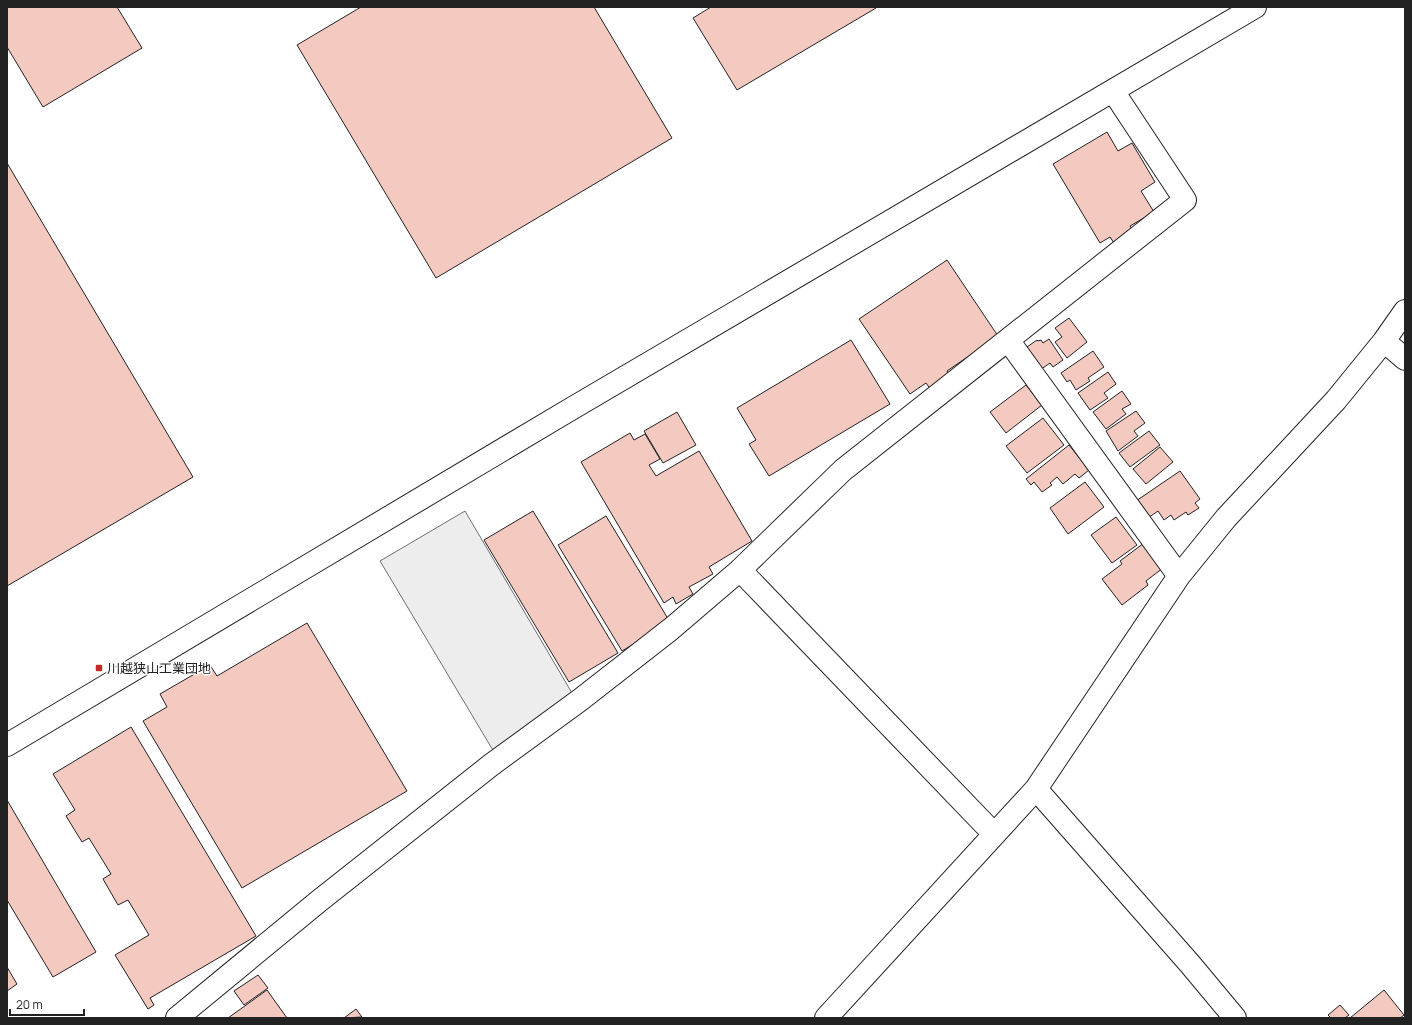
<svg xmlns="http://www.w3.org/2000/svg" width="1412" height="1025" font-family="Manrope,'Noto Sans JP',sans-serif">
  <rect width="100%" height="100%" fill="#fff"/>
  <!-- parking -->
  <path fill="#ededed" stroke="#6f6f6f" d="M465 511 572 693 494 752 380 561Z"/>
  <!-- building -->
  <path fill="#f3c9c0" stroke="#222" d="M7 7H117L142 48 43 107 7 47Z
    M361 7H594L672 138 436 278 297 45Z
    M711 7H875L876 8 737 90 693 18Z
    M1107 132 1118 151 1132 143 1155 182 1141 191 1154 212 1130 226 1135 234 1116 246 1110 237 1100 243 1053 164Z
    M7 163 193 477 7 586Z
    M947 260 998 336 947 371 951 377 931 390 926 383 910 394 859 319Z
    M1069 318 1087 342 1067 358 1055 342 1062 337 1055 328Z
    M1049 339 1063 360 1053 367 1050 363 1040 370 1024 349 1037 340 1038 341 1041 340 1043 343Z
    M851 340 890 404 769 476 749 444 756 440 737 408Z
    M1093 351 1104 367 1088 378 1090 381 1076 390 1070 380 1067 382 1061 373Z
    M1108 372 1116 384 1104 393 1108 398 1090 410 1078 393Z
    M1026 385 1042 405 1006 433 990 412Z
    M1122 391 1131 404 1122 409 1126 414 1106 429 1093 412Z
    M1136 411 1145 423 1134 431 1138 436 1118 451 1106 431Z
    M677 412 696 445 663 463 644 431Z
    M1043 418 1064 445 1027 473 1006 446Z
    M1149 431 1160 445 1130 467 1119 453Z
    M630 433 634 440 645 434 660 459 649 465 656 476 699 451 752 541 709 567 713 574 689 587 693 594 676 604 673 597 664 603 581 462Z
    M1069 445 1089 470 1079 478 1075 474 1063 484 1057 477 1050 483 1052 485 1042 492 1034 482 1031 485 1026 479Z
    M1160 447 1173 462 1146 484 1133 469Z
    M1180 471 1200 499 1195 503 1199 508 1188 515 1186 512 1174 520 1171 515 1164 520 1158 511 1148 518 1136 501Z
    M1085 482 1104 507 1068 534 1050 508Z
    M533 511 618 653 569 682 484 540Z
    M606 516 670 622 622 651 558 545Z
    M1116 517 1137 545 1112 563 1091 535Z
    M1144 543 1163 568 1146 581 1148 585 1122 605 1102 579 1122 564 1120 561Z
    M307 623 407 791 242 888 143 721 167 707 160 694 210 665 217 676Z
    M131 727 256 936 150 998 154 1005 148 1009 115 955 149 935 128 900 118 905 103 879 111 874 89 838 82 842 66 816 75 810 53 774Z
    M7 800 96 952 53 977 7 900Z
    M7 967 17 984 7 991Z
    M258 975 268 988 244 1005 234 991Z
    M267 990 287 1018H228Z
    M1384 990 1404 1015 1400 1018H1350Z
    M1340 1005 1349 1015 1345 1018H1331L1328 1015Z
    M356 1009 362 1017 344 1018Z"/>
  <g fill="none" stroke-linecap="round" stroke-linejoin="round">
    <!-- street casing -->
    <g stroke="#222" stroke-width="24">
      <path id="street" d="M1008 340 1179 576
        M1384 341 1405 359
        M740 570 994 834
        M1036 789 1190 964 1235 1018
        M177 1018 319 901 491 765 580 700 671 629 740 570 843 470 1185 200 1113 91
        M826 1018 1036 789 1179 576 1226 518 1336 400 1384 341 1405 311"/>
    </g>
    <!-- secondary casing -->
    <g stroke="#222" stroke-width="24">
      <path id="secondary" d="M7 745 571 409 1255 7"/>
    </g>
    <!-- street -->
    <use href="#street" stroke="#fff" stroke-width="22"/>
    <!-- secondary -->
    <use href="#secondary" stroke="#fff" stroke-width="22"/>
  </g>
  <!-- markers -->
  <rect fill="#c62828" stroke="#fff" stroke-width="1.5" x="95" y="664" width="8" height="8" rx="2"/>
  <g text-anchor="middle" dominant-baseline="central" stroke-width="3" stroke-linejoin="round" paint-order="stroke">
    <!-- poi labels -->
    <g font-size="13" fill="#222" stroke="#fff" text-anchor="start">
      <text x="107" y="668">川越狭山工業団地</text>
    </g>
  </g>
  <!-- border -->
  <rect width="1412" height="1025" fill="none" stroke="#222222" stroke-width="16"/>
  <!-- scale -->
  <path d="M10 1009v6h74v-6" fill="none" stroke="#222222" stroke-width="2"/>
  <text x="16" y="1009" font-size="12" fill="#222222" stroke="#ffffff" stroke-width="3" paint-order="stroke">20 m</text>
</svg>
